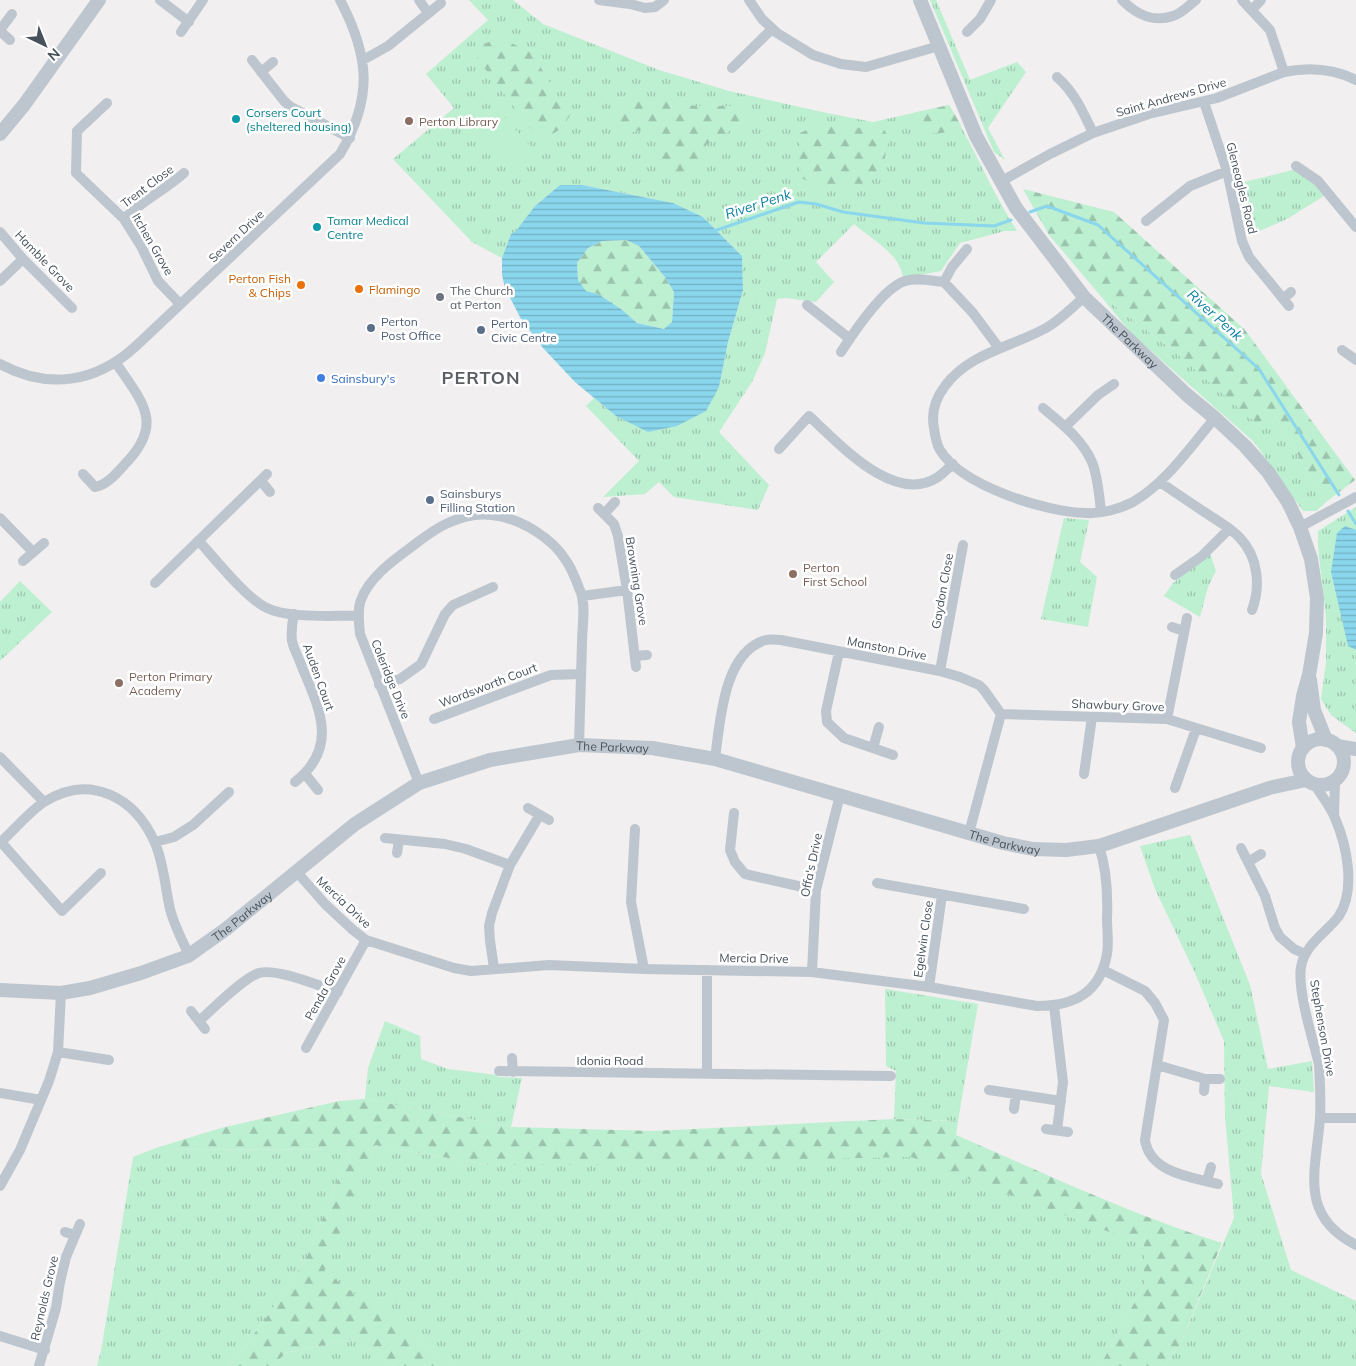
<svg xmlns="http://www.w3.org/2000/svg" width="1356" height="1366" font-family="Mulish,sans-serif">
  <defs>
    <pattern id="grass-tufts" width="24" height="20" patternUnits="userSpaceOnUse" patternTransform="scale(1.25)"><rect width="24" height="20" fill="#bdefd1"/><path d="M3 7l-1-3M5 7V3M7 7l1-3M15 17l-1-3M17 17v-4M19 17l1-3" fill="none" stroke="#9bc4ad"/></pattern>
    <pattern id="forest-firs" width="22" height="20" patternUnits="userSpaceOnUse" patternTransform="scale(1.25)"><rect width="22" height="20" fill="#bdefd1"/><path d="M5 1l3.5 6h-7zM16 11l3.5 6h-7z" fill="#9bc4ad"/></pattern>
    <pattern id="water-rules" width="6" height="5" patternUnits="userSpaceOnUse" patternTransform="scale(1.25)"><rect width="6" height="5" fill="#8ad6ec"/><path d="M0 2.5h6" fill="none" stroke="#73b0c2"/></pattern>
  </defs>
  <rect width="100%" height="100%" fill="#f1efef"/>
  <!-- grass -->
  <path fill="url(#grass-tufts)" d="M469 0H513L543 24 659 70 729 91 827 113 873 122 949 105C973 146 991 190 1017 231H1005L960 243 941 271 903 278C900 253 872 240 854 224L816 262 834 282 816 302 786 298 777 299 765 353 752 382 719 432 769 485 758 510 674 497 659 482 645 494 603 497 639 461 586 406 594 398 616 416 719 387 728 342 743 290 742 256 703 217 673 203 582 185H560L535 206 516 232 511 234 502 258 472 242 393 159 454 108 426 74 488 20Z
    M930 0H936L970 80 1017 62 1026 72 988 128 1005 160 994 152Z
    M1293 170 1313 181 1324 196 1287 219 1248 236 1236 184Z
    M1099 294 1170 348 1275 416 1326 502 1316 511H1303L1254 442 1131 333Z
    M1356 507V733L1331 715 1321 699 1326 663V617L1318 547V531Z
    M1064 518 1089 520 1080 562 1097 577 1088 627 1041 619Z
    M1210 553 1216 571 1208 587 1200 617 1164 596 1173 583Z
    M20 581 52 612 0 661V602Z
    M1190 835 1250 985 1268 1069 1312 1061 1314 1092 1269 1086 1261 1174 1291 1270 1356 1301V1366H1164L1179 1347 1234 1218 1225 1116 1224 1041 1194 971 1155 889 1140 846Z
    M885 989 978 1004 958 1121 894 1119 896 1071 886 1066Z
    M385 1021 420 1036 421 1059 448 1069 497 1075 498 1077 522 1078 511 1127 365 1099 368 1068Z
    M375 1145 488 1165H610L699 1157H911L991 1183 1144 1245V1285L1100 1366H452L323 1271Z
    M153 1149 350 1150 307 1257 266 1318 230 1366H97L101 1351 133 1157Z
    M355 1339 394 1366H274L285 1353Z"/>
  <!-- forest -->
  <path fill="url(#forest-firs)" d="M501 38 532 53 570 116 561 129 545 138 532 131 477 58 483 44Z
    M638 93 663 101 694 106H739L750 119 706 145 705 163 698 172 675 174 662 163 661 148 657 133 644 129 623 135C621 132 617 128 615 124 609 110 627 98 638 93Z
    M949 105 961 125 943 133H924L913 113Z
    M818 125 863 128H883L889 138 881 176 858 186 813 185 802 178 798 157 800 133Z
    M1023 189 1114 212 1245 330 1355 480 1326 502 1275 416 1256 423 1170 348 1099 294 1049 235Z
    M626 240 639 246 665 277 674 292 672 322 664 329 637 323 621 309 598 294 586 291 578 280 577 263 588 248 602 241Z
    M365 1099 511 1127 654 1131 894 1119 958 1121 956 1135C1044 1173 1131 1215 1222 1243L1179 1347 1164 1366H1100L1144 1285V1245L911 1157 654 1162 610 1165H488L375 1145 324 1271 452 1366H394L355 1339 285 1353 274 1366H230L266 1318 307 1257 350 1150 153 1149 221 1128 339 1101Z"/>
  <!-- pitch -->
  <path fill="#bdefd1" d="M497 109 533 149 514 167 477 127Z"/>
  <!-- water -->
  <path fill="url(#water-rules)" fill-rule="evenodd" d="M560 185H582L673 203 703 217 742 256 743 290 728 342 719 387 706 411 677 426 648 432 616 416 575 382 543 348 521 319 505 288 502 275V258L511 234 516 231 535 206ZM626 240 639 246 665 277 674 292 672 322 664 329 637 323 621 309 598 294 586 291 578 280 577 263 588 248 602 241Z
    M1345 526 1356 530V650L1348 646 1331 572 1337 533Z"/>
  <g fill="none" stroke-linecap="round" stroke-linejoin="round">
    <!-- stream -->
    <path stroke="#8ad6ec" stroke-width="3" d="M1030 212 1047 206 1098 225 1259 369 1339 495
      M714 231 799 202 816 204 843 212 924 223 994 226 1011 220
      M1348 511 1356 524"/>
    <!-- minor -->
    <path stroke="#bdc6ce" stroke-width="10" d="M160 0 189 22
      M419 0 428 13
      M599 0 630 4 645 8 655 7 664 0
      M749 0 762 19 777 33 813 55 841 64 866 67 939 46
      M1122 0C1136 14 1152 23 1173 16 1181 14 1189 5 1196 0
      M1242 0 1270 30 1284 72
      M1252 10 1261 0
      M0 30 12 14
      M0 31 10 40
      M181 32 203 0
      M967 32 980 19 991 0
      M252 60 284 101 291 107 350 138
      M363 60 388 46 441 3
      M732 68 772 29
      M261 72 273 62
      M1057 77C1075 93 1083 112 1093 133
      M1204 102 1227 171 1242 241 1249 257 1289 306
      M107 103 77 131 76 173 124 219 141 246 158 281 180 304
      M1296 166 1318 181 1356 227
      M1000 182 1050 154 1093 133 1149 114 1217 98 1284 72C1309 67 1334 69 1356 80
      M124 219C142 201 165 190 184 173
      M1146 221 1190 186 1227 171
      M0 232 23 259 72 308
      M0 281 23 259
      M944 282 952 267 967 249
      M1084 297C1072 308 1060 320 1046 328 1012 347 969 353 945 386 935 399 931 413 934 428 935 436 936 443 940 450 962 486 1045 512 1086 513 1101 514 1120 509 1133 502 1167 482 1190 447 1215 418
      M1283 299 1291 292
      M807 305 850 339
      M1342 350 1356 360
      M841 352C854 332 883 288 905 281 918 277 931 281 944 282L973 313 999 348
      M0 364C48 390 96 383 136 346L340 154C373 98 370 57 340 0
      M1043 408C1061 423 1082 439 1092 462 1098 477 1099 495 1101 511
      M1066 426 1098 395 1114 384
      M779 449 809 416C839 443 894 506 938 477 944 473 948 468 953 464
      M83 474 95 487C107 485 117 473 125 464 165 423 142 402 116 363
      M261 481 270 492
      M1160 482C1177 494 1194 505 1212 517 1221 523 1232 529 1240 538 1258 557 1261 586 1252 610
      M598 508 614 524 618 536 627 590 636 667
      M604 514 615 502
      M0 518 33 552
      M1300 527 1356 497
      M199 541C215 559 247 599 267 608 289 619 334 615 359 616
      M23 561 44 543
      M1175 575 1202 556 1229 529
      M155 583 267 474
      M582 596 627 590
      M294 614C292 623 291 632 292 641 294 650 299 658 302 667 320 710 339 747 295 782
      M1172 627 1184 631
      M839 652 826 711 827 722 844 738 893 755
      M635 656 647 655
      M940 671 963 545
      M379 685 400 679 421 664 445 614 453 605 493 587
      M1001 714 1167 719 1261 748
      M434 719 551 675 581 674
      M1167 719 1187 618
      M873 748 879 727
      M0 757 44 802
      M715 759C720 723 723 652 766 640 770 639 777 640 781 640L940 671 960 677 979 685 984 690 1001 714 969 833
      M305 774 318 790
      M1084 774 1092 717
      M419 783 360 634C359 623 357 610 361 600 368 579 392 561 410 548 422 539 434 529 448 523 461 517 478 513 492 515 520 518 553 538 567 562 573 571 577 583 581 593 586 608 582 627 582 642 581 677 580 711 579 745
      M1315 785C1321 795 1330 806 1335 818 1347 846 1356 889 1339 916 1326 933 1305 944 1301 967 1297 990 1313 1040 1319 1064 1320 1082 1321 1101 1320 1118 1316 1171 1298 1215 1356 1245
      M1175 788 1196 729
      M528 808 549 820
      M734 813 730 850 735 862 745 874 816 890
      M1334 815 1335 781
      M635 829 631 902 644 969
      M385 838 445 844 466 849 510 865
      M1 842 62 911 101 873
      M155 842 174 837 193 825 229 792
      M0 843C12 832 31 810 44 802 90 773 135 797 155 843 164 864 165 887 170 909 174 925 182 940 189 955
      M1241 848 1265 896 1275 928 1280 937 1294 949 1305 954
      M397 853 399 840
      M1248 862 1261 854
      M296 871 325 904 353 930 366 940 454 968 471 971 549 965 644 969 812 972 929 987 1037 1006C1074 1006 1100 993 1107 954 1109 943 1107 930 1107 919 1108 894 1107 870 1099 846
      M877 883 1024 909
      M494 968 490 941 489 926 492 913 510 865 539 816
      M1103 970 1145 991 1155 1003 1164 1020 1145 1140C1150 1173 1191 1177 1218 1184
      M812 972 816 890 840 795
      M929 987 942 895
      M1054 1006 1063 1082 1057 1130
      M191 1011 205 1029
      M199 1021C213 1009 243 978 259 973 277 968 319 986 338 992
      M306 1048 366 940
      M58 1052 109 1060
      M512 1058 513 1072
      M1157 1065 1205 1079H1220
      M499 1071 891 1076
      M707 1073V970
      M989 1090 1061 1101
      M1204 1091 1205 1079
      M0 1093 41 1100
      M1014 1109 1016 1094
      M1320 1118H1356
      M1046 1129 1068 1132
      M1207 1181 1211 1167
      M0 1186 20 1150 49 1081 58 1052 61 993
      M65 1232 75 1235
      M0 1336 45 1350
      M39 1366 56 1308 60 1282 66 1257 80 1224"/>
    <!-- tertiary -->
    <g stroke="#bdc6ce" stroke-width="14">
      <path id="s1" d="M920 0 976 136 1016 208 1084 297 1187 395 1215 418 1245 446 1268 472 1288 502 1300 527 1311 559 1317 598 1316 633 1309 675 1303 696 1299 722 1303 748"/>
      <path d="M0 134 24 105 99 0"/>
      <path d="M1310 680 1314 710 1326 740"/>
      <circle cx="1321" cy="762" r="23"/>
      <path d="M1337 746 1356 749"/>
      <path id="s2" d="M0 990 61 993 90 988 141 973 188 956 226 929 355 824 419 783 490 760 579 745 652 748 715 759 1003 843 1033 849 1066 850 1099 846 1269 788 1306 780"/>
    </g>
  </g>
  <!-- markers -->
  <g fill="#0f9aa8" stroke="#fff" stroke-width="2">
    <circle cx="236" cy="119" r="5"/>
    <circle cx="317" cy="227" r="5"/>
  </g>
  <g fill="#8d6e63" stroke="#fff" stroke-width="2">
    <circle cx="409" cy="121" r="5"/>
    <circle cx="793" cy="574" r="5"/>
    <circle cx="119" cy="683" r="5"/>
  </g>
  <g fill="#e8710a" stroke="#fff" stroke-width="2">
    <circle cx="301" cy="285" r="5"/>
    <circle cx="359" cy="289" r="5"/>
  </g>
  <circle fill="#6b7280" stroke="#fff" stroke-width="2" cx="440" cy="297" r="5"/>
  <g fill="#5c6f8a" stroke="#fff" stroke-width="2">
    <circle cx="371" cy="328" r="5"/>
    <circle cx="481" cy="330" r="5"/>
    <circle cx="430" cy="500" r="5"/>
  </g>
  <circle fill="#3f7fe0" stroke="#fff" stroke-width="2" cx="321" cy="378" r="5"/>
  <g text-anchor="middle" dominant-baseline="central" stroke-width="5" stroke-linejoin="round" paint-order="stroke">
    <!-- street labels -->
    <g font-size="12" fill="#47525c" stroke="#fff">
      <text transform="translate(1171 97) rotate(-16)">Saint Andrews Drive</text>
      <text transform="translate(147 186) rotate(-37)">Trent Close</text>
      <text transform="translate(1242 188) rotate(76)">Gleneagles Road</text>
      <text transform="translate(236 236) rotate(-43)">Severn Drive</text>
      <text transform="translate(153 244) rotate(60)">Itchen Grove</text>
      <text transform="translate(45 261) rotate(46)">Hamble Grove</text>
      <text stroke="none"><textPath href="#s1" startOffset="405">The Parkway</textPath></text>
      <text transform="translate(637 581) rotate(81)">Browning Grove</text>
      <text transform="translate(942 591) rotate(-80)">Gaydon Close</text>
      <text transform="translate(887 648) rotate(11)">Manston Drive</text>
      <text transform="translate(319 677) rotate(70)">Auden Court</text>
      <text transform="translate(391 679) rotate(68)">Coleridge Drive</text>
      <text transform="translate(488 685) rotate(-21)">Wordsworth Court</text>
      <text transform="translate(1118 705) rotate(2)">Shawbury Grove</text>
      <text stroke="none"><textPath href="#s2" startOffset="681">The Parkway</textPath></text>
      <text stroke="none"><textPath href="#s2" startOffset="1086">The Parkway</textPath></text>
      <text transform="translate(811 865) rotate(-78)">Offa's Drive</text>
      <text transform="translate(344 902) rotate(43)">Mercia Drive</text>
      <text stroke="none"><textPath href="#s2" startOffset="261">The Parkway</textPath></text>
      <text transform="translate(923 939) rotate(-82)">Egelwin Close</text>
      <text transform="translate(754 958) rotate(1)">Mercia Drive</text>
      <text transform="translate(325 988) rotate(-61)">Penda Grove</text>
      <text transform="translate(1323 1028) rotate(80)">Stephenson Drive</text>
      <text x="610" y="1060">Idonia Road</text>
      <text transform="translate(44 1298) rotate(-77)">Reynolds Grove</text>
    </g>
    <!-- culture labels -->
    <g font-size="12" fill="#0d838f" stroke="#fff" text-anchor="start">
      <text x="246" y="112">Corsers Court<tspan x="246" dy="14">(sheltered housing)</tspan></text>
      <text x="327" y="220">Tamar Medical<tspan x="327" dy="14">Centre</tspan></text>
    </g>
    <!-- education labels -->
    <g font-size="12" fill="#785e54" stroke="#fff" text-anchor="start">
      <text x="419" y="121">Perton Library</text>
      <text x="803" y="567">Perton<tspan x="803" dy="14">First School</tspan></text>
      <text x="129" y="676">Perton Primary<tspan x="129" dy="14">Academy</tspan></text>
    </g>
    <!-- food labels -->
    <g font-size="12" fill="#c56008" stroke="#fff" text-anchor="end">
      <text x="291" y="278">Perton Fish<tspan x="291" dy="14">&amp; Chips</tspan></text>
      <text x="369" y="289" text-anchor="start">Flamingo</text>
    </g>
    <!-- worship labels -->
    <g font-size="12" fill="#5b616d" stroke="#fff" text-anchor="start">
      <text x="450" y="290">The Church<tspan x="450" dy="14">at Perton</tspan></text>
    </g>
    <!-- service labels -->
    <g font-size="12" fill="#4e5e75" stroke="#fff" text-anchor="start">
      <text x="381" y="321">Perton<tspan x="381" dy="14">Post Office</tspan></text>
      <text x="491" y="323">Perton<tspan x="491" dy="14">Civic Centre</tspan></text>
      <text x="440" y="493">Sainsburys<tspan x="440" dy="14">Filling Station</tspan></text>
    </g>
    <!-- shop labels -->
    <g font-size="12" fill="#366cbe" stroke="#fff" text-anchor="start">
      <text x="331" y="378">Sainsbury's</text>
    </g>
    <!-- water labels -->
    <g font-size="14" font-style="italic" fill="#0b80a2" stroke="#fff">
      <text transform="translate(758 204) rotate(-18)">River Penk</text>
      <text transform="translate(1215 315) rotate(42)">River Penk</text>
    </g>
    <!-- district labels -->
    <g font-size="18" font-weight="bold" letter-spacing="1" fill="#5b5f64" stroke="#fff">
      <text x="481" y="377">PERTON</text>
    </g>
  </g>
  <!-- north arrow -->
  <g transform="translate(45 45) rotate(137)" stroke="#ffffff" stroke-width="4" paint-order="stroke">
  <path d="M0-4L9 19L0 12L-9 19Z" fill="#47525c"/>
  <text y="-8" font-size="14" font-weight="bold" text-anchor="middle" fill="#47525c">N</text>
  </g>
</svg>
